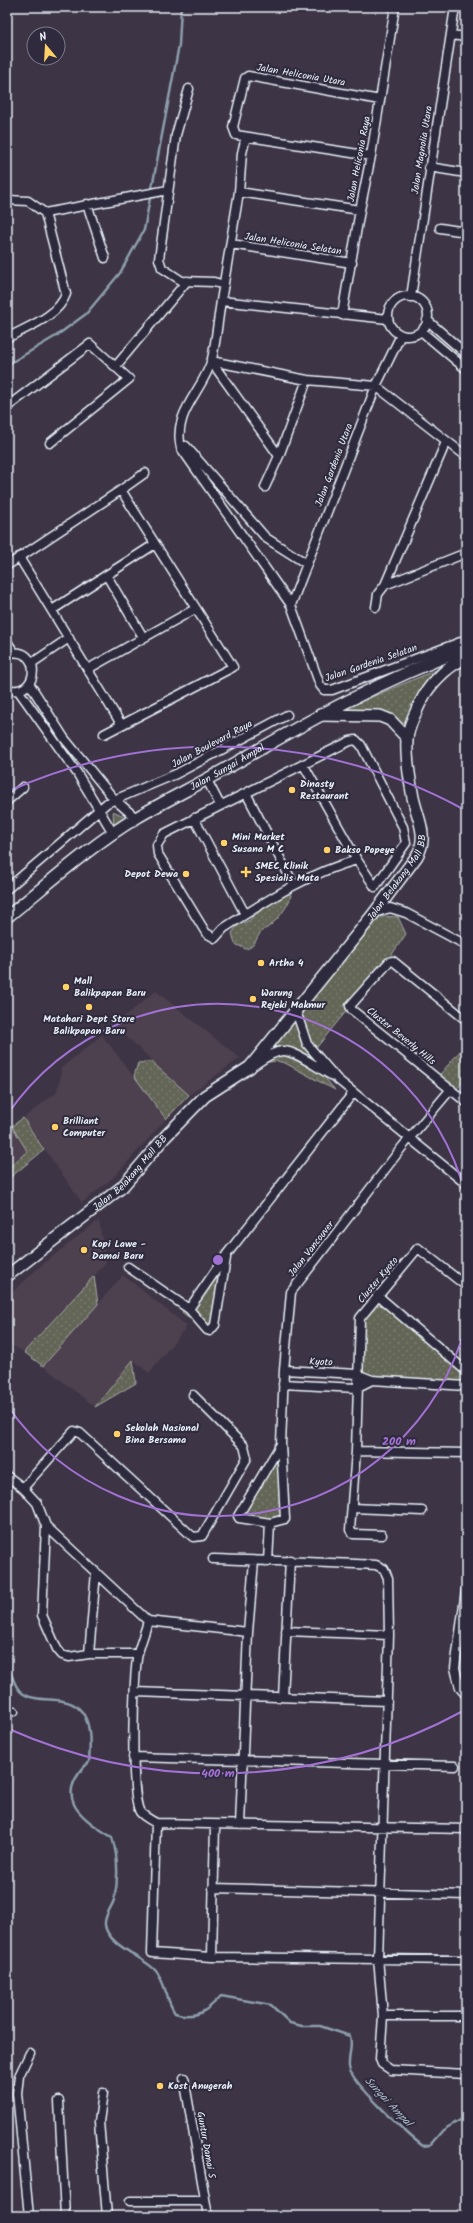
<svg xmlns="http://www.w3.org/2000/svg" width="473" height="2223" font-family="Kalam,sans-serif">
  <defs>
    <pattern id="grass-dots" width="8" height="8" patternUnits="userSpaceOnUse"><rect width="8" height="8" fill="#646556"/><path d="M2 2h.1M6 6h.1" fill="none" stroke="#7a7c6f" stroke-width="1.8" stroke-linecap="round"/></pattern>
  </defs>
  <rect width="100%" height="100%" fill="#3d3445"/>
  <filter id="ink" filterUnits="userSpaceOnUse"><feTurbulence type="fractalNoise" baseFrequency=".025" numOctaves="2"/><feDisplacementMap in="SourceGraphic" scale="8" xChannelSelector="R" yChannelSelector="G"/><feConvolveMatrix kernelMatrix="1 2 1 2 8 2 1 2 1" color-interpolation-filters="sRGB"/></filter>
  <g filter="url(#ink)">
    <!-- built -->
    <path fill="#4d404f" d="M156 991 240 1058 189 1095 114 1025Z
      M102 1035 166 1119 114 1177 82 1203 23 1118 56 1093 60 1080 61 1068Z
      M7 1119 27 1151 11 1166 7 1163Z
      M99 1220 106 1263 24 1352 7 1343V1297L44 1263Z
      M123 1275 187 1326 149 1373 133 1360 95 1407 43 1366Z"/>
    <!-- grass -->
    <path fill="url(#grass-dots)" stroke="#a6aba7" d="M453 663 429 686 406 735 391 719 331 714Z
      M113 811 130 819 114 829Z
      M288 893 291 895C290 905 275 923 267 928 264 930 264 928 262 931 255 938 257 946 246 949L235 944 232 933 237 926 250 920 255 913 266 907Z
      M372 916 398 917 406 934 388 960 308 1058 335 1090 285 1063 277 1061 261 1063 297 1012Z
      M466 1044V1078L454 1092 437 1078Z
      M152 1062 189 1095 166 1119 134 1076 138 1063Z
      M23 1118 44 1150 7 1180V1163L11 1166 27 1151 12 1126Z
      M227 1254 209 1334 182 1312Z
      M94 1276 98 1304 43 1366 24 1352Z
      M377 1295 466 1371V1386L357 1382 360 1318Z
      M133 1360 136 1383 95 1407Z
      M279 1449 282 1521 240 1516Z"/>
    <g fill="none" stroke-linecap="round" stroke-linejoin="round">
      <!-- stream -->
      <path stroke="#8d9fad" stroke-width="2.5" d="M7 365 56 336 86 314 120 273 144 230 179 45 181 7
        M7 1661C10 1670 13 1683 19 1690 23 1695 29 1697 35 1698 45 1700 54 1699 63 1701 92 1706 91 1737 89 1762 53 1796 78 1817 112 1837 118 1857 119 1878 114 1900 111 1909 104 1915 105 1925 108 1946 144 1957 156 1971 166 1983 166 2001 175 2013 196 2020 207 2011 221 1996L271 2005 290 2023 302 2026H320L350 2036C353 2047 348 2056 349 2067 350 2081 409 2136 423 2146L430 2145 443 2130 462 2119 466 2112"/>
      <!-- street casing -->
      <g stroke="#e8f1f8" stroke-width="11">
        <path id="street" d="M451 35 466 37
          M189 89 176 135 159 259 162 268 182 281 214 282 224 285
          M371 156 236 135 233 127 245 78 248 76 380 100
          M429 167 466 173
          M239 192 360 210
          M7 200 28 201 45 213 66 294C58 317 27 327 7 338
          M87 204 105 258
          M45 213 168 190
          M440 228 466 232
          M231 244 352 263
          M388 316a20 20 0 1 1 40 0a20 20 0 1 1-40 0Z
          M411 297 455 7
          M221 301 239 192 242 153 246 137
          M342 315 360 210 371 156 395 7
          M388 319 221 301C218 320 216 341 212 359 204 390 172 412 181 448L291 605 320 685 324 690H332L466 640
          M427 320 466 354
          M421 331 466 369
          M116 366 187 281
          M7 407 90 344 129 379 50 443
          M186 446 266 538 307 564
          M279 456 211 361 307 380 376 386 466 456
          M265 487 279 456 307 380
          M121 490 145 473
          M19 557 121 724
          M8 565 121 490 233 667 104 734
          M107 576 143 637
          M385 585 466 553
          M291 605 376 386 401 335
          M376 607 378 594 385 585 446 442
          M52 610 155 544
          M7 642 14 652
          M7 654C42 643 41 699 7 689
          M32 663 69 638
          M88 669 195 609
          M29 683 64 738 114 799 136 818
          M18 690 77 773 113 833
          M303 764 357 860 375 887 406 843 403 827 361 745 356 740 350 741 164 834 157 845 158 854 206 933 215 938 224 928C266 901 308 873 357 860
          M207 780 220 805
          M246 793 294 885
          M7 801 23 787
          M194 818 245 914
          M7 889 107 803 176 774 287 715
          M374 913 390 908 406 913 466 945
          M296 1011 307 1044 337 1079 466 1184
          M466 1020 393 961 389 962 350 1006 352 1010 466 1102
          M254 1065C262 1060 272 1052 282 1051 296 1050 321 1071 335 1077
          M128 1267 189 1309 207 1330 210 1331 215 1325 226 1258
          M377 1295 466 1371
          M189 1309 227 1254 353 1093
          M284 1370 357 1374 372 1380 466 1386
          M283 1384 356 1388 372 1380
          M281 1444 238 1516 239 1518 270 1523 285 1519 281 1444 284 1370 291 1292 403 1146 451 1089
          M356 1451 466 1453
          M7 1476 23 1488 37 1503 46 1526 148 1621
          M23 1488 74 1431 80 1433 193 1537 202 1536 247 1458 244 1446 193 1395
          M353 1508 422 1511
          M46 1526 42 1615 57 1649 62 1655 69 1657 89 1654H138
          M382 1535 353 1534 350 1530 356 1451 360 1318 418 1248 466 1286
          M213 1559C267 1561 321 1562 376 1565L384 1569 388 1578 389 1635 378 1958 383 2016 380 2059 382 2064 391 2070 466 2074
          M268 1562 270 1523
          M466 1590 455 1668 460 1688 466 1695
          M286 1631 389 1635
          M248 1632 148 1621C145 1632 141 1642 138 1653 133 1675 130 1796 140 1812 144 1817 151 1820 156 1823L466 1829
          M89 1654 96 1572
          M135 1692 387 1701
          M283 1697 290 1560
          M7 1712 14 1711
          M133 1757 455 1766
          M156 1823 152 1953 212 1957 466 1960
          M240 1825 248 1632 254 1561
          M213 1888 466 1895
          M212 1957 215 1825
          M383 2016H466
          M184 2078 208 2216
          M103 2093 99 2122 107 2216
          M59 2101 65 2216
          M130 2201H205
          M29 2216 17 2093 19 2076 30 2053"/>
      </g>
      <!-- secondary casing -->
      <g stroke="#e8f1f8" stroke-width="14">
        <g id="secondary">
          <path d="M320 715 380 716 390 720 407 738"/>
          <path id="s1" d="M7 917C49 883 90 846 136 818 168 799 202 783 234 764 310 720 383 679 466 649"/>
          <path id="s2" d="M7 1276 122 1187 165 1137 205 1096 250 1067 372 916 417 856C430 834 415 815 412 792 409 775 406 756 407 740 407 729 419 704 425 694 434 680 450 664 466 658"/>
        </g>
      </g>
      <!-- street -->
      <use href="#street" stroke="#2f2a3d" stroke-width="8"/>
      <!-- secondary -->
      <use href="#secondary" stroke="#2f2a3d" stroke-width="11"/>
    </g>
  </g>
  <!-- distance rings -->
  <g fill="none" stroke="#a171d3" stroke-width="2">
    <path d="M466 1324A256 256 0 0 1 7 1405M7 1115A256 256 0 0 1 466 1196"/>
    <path d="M463 1711A513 513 0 0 1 9 1729M9 791A513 513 0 0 1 463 809"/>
  </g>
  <!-- markers -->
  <g fill="#ffd166" stroke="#2f2a3d" stroke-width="1.5">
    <circle cx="292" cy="790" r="4"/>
    <circle cx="224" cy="843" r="4"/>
    <circle cx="327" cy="850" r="4"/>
    <path d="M244 866h4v4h4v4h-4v4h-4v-4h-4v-4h4z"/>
    <circle cx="186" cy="874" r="4"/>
    <circle cx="261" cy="963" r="4"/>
    <circle cx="66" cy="987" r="4"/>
    <circle cx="253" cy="999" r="4"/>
    <circle cx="89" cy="1007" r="4"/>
    <circle cx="55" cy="1127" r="4"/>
    <circle cx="84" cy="1250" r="4"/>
    <circle cx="117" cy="1434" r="4"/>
    <circle cx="160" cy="2086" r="4"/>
  </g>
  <g text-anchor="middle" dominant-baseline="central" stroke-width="4" stroke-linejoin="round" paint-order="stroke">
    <!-- street labels -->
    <g font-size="10" fill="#e8f1f8" stroke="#2f2a3d">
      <text transform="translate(301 75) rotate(10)">Jalan Heliconia Utara</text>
      <text transform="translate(422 150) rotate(-81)">Jalan Magnolia Utara</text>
      <text transform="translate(359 159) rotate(-79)">Jalan Heliconia Raya</text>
      <text transform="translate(293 244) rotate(9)">Jalan Heliconia Selatan</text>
      <text transform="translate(334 465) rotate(-69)">Jalan Gardenia Utara</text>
      <text transform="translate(371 663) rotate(-19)">Jalan Gardenia Selatan</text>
      <text transform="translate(212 744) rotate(-28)">Jalan Boulevard Raya</text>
      <text stroke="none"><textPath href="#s1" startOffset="267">Jalan Sungai Ampal</textPath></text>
      <text stroke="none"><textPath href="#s2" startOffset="563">Jalan Belakang Mall BB</textPath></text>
      <text transform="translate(401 1036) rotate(39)">Cluster Beverly Hills</text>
      <text stroke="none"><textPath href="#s2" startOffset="161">Jalan Belakang Mall BB</textPath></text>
      <text transform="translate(311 1249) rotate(-52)">Jalan Vancouver</text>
      <text transform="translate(378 1280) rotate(-50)">Cluster Kyoto</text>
      <text transform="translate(321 1362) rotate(3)">Kyoto</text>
      <text transform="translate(206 2145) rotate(80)">Guntur Damai 5</text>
    </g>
    <!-- poi labels -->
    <g font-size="10" font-weight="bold" fill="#e8f1f8" stroke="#2f2a3d" text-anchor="start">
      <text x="300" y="784">Dinasty<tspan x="300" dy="12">Restaurant</tspan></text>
      <text x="232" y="837">Mini Market<tspan x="232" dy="12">Susana M C</tspan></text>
      <text x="335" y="850">Bakso Popeye</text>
      <text x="255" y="866">SMEC Klinik<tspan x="255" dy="12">Spesialis Mata</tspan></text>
      <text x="178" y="874" text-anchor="end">Depot Dewa</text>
      <text x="269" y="963">Artha 4</text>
      <text x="74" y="981">Mall<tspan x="74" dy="12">Balikpapan Baru</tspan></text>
      <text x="261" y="993">Warung<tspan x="261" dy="12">Rejeki Makmur</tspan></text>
      <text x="89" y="1019" text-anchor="middle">Matahari Dept Store<tspan x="89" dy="12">Balikpapan Baru</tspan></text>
      <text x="63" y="1121">Brilliant<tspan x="63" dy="12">Computer</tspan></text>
      <text x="92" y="1244">Kopi Lawe -<tspan x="92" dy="12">Damai Baru</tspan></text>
      <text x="125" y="1428">Sekolah Nasional<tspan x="125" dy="12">Bina Bersama</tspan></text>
      <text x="168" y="2086">Kost Anugerah</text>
    </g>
    <!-- water labels -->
    <g font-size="11" font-style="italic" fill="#abbac6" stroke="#2f2a3d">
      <text transform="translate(388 2102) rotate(47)">Sungai Ampal</text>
    </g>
  </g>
  <circle cx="218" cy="1260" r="6" fill="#a171d3" stroke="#2f2a3d" stroke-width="2"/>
  <g font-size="12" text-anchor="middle" font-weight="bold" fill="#a171d3" stroke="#2f2a3d" stroke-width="4" stroke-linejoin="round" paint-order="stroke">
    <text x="399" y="1445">200 m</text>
    <text x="218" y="1777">400 m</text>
  </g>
  <!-- margin -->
  <rect width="473" height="2223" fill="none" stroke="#2f2a3d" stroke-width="24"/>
  <rect x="12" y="12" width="449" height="2199" fill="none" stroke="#e8f1f8" stroke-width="1.5" filter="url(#ink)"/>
  <!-- north arrow -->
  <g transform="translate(46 46) rotate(342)"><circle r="19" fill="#2f2a3d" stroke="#797a88"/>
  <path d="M0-3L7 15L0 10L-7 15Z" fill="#ffd166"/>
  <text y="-6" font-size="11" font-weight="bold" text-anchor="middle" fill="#e8f1f8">N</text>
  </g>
</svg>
